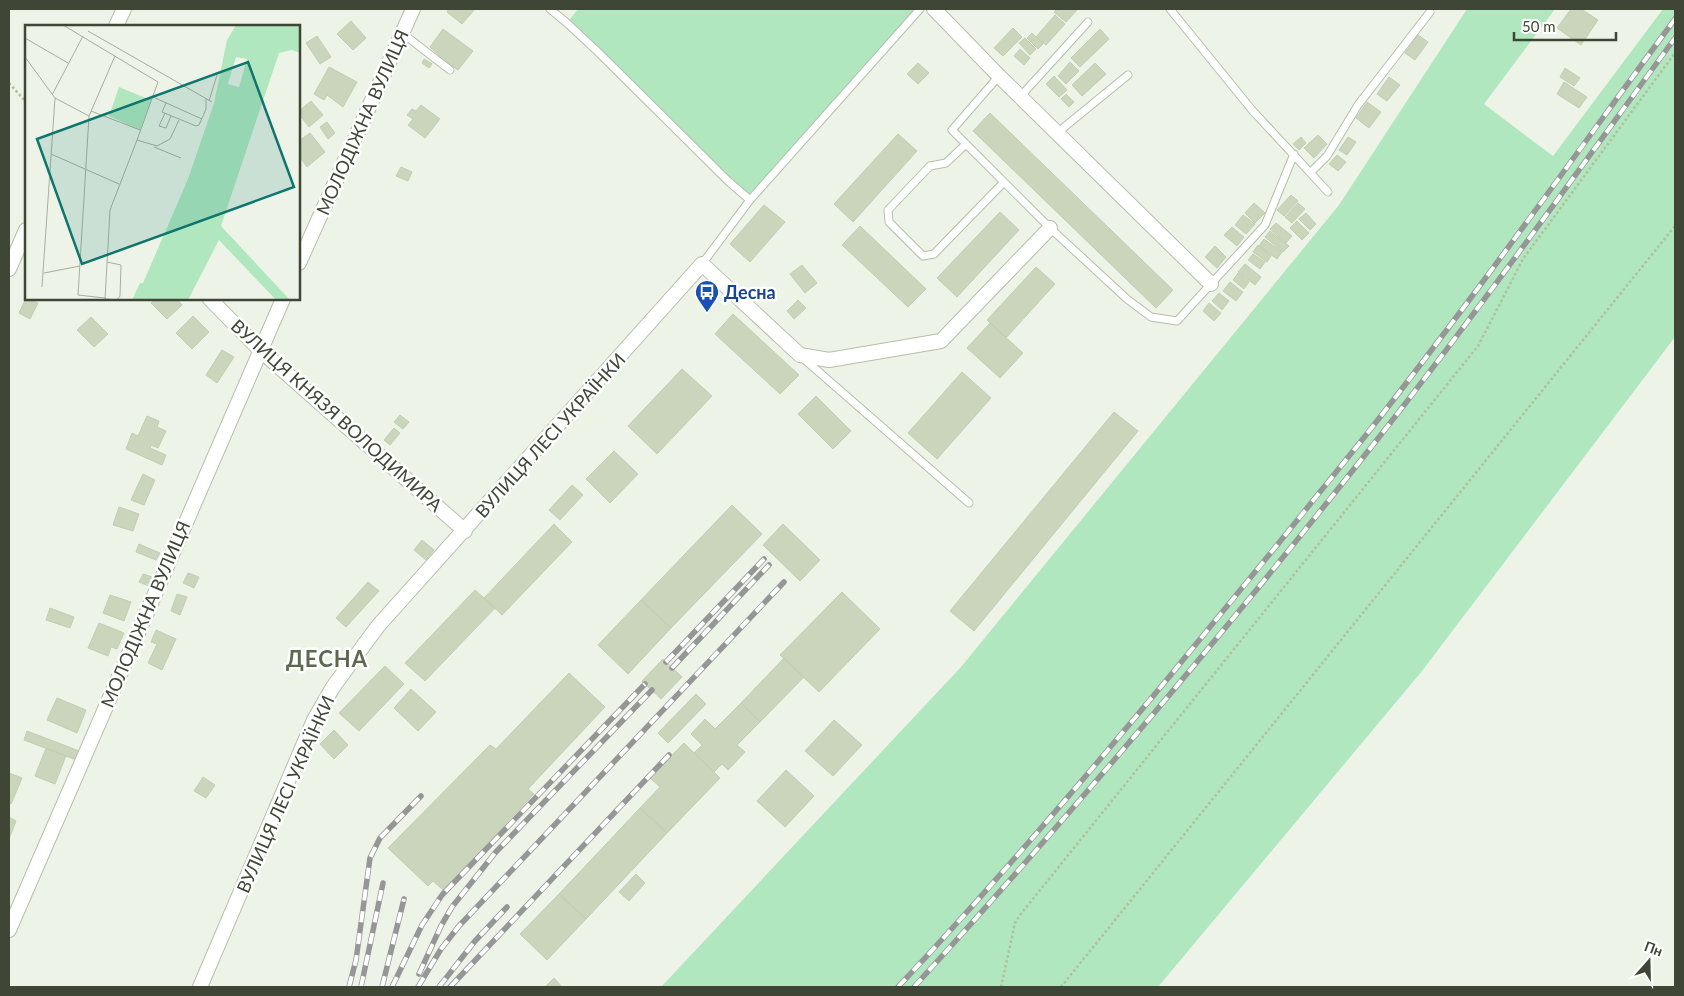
<svg xmlns="http://www.w3.org/2000/svg" width="1684" height="996" font-family="Lato,sans-serif">
  <rect width="100%" height="100%" fill="#edf3e7"/>
  <!-- green -->
  <path fill="#b0e7bf" d="M578 9H920L750 200 567 23Z
    M1467 9H1555L1484 104 1553 156 1663 9H1675V337L1422 671 1158 987H661L961 667 1339 205Z"/>
  <!-- building -->
  <path fill="#cad5bc" stroke="#c1cfb0" d="M449 9H475L462 24 447 12Z
    M1057 9H1076L1077 10 1066 22 1054 12Z
    M1571 9H1581L1598 20 1581 45 1557 28Z
    M1055 15 1065 24 1046 45 1036 37Z
    M351 21 366 38 353 50 337 34Z
    M1013 28 1022 37 1003 56 994 48Z
    M443 29 473 51 458 70 451 65 449 67 439 58 440 56 430 47Z
    M1100 29 1109 39 1080 67 1071 58Z
    M1032 33 1043 44 1038 49 1027 38Z
    M1418 35 1428 42 1415 60 1405 53Z
    M317 36 331 57 320 64 306 43Z
    M1025 38 1036 49 1030 55 1019 43Z
    M1020 49 1030 58 1024 65 1014 56Z
    M424 59 432 64 429 68 422 63Z
    M1070 62 1079 71 1066 84 1058 76Z
    M918 63 929 73 918 84 907 74Z
    M1095 63 1106 74 1082 96 1072 85Z
    M329 67 357 82 343 107 327 95 324 100 314 94Z
    M1565 68 1580 78 1574 86 1560 77Z
    M1054 76 1067 90 1059 97 1046 84Z
    M1389 77 1400 85 1387 101 1377 94Z
    M1564 82 1587 97 1579 108 1557 94Z
    M1066 94 1074 102 1069 107 1061 99Z
    M311 101 323 115 309 127 299 114V111Z
    M1367 102 1381 112 1369 128 1356 118Z
    M421 105 440 119 425 138 408 125 413 119 407 115 412 109 416 111Z
    M990 113 1173 290 1156 308 973 131Z
    M327 122 335 133 328 139 320 127Z
    M310 133 325 152 307 167 299 156V141Z
    M898 134 917 151 853 222 834 204Z
    M1318 135 1327 144 1314 158 1304 148Z
    M1301 137 1306 143 1299 150 1293 144Z
    M1348 137 1356 142 1347 155 1339 150Z
    M1337 155 1346 162 1338 171 1329 164Z
    M401 167 412 172 408 181 396 176Z
    M1291 195 1298 201 1284 216 1277 210Z
    M1254 203 1265 213 1255 223 1245 213Z
    M1298 203 1305 209 1292 223 1285 217Z
    M764 205 785 222 750 262 730 244Z
    M1000 212 1019 230 957 297 937 278Z
    M1306 213 1316 224 1310 230 1299 219Z
    M1243 215 1255 224 1246 234 1235 225Z
    M1297 221 1309 233 1302 240 1290 228Z
    M1276 223 1292 236 1286 243 1270 229Z
    M860 226 926 289 908 307 842 245Z
    M1232 227 1244 237 1237 246 1224 235Z
    M1270 231 1289 246 1283 252 1265 237Z
    M1264 239 1282 252 1277 259 1259 246Z
    M1258 245 1271 256 1267 262 1253 252Z
    M1215 246 1226 257 1217 268 1205 257Z
    M1253 254 1265 262 1260 269 1248 260Z
    M1245 264 1261 277 1255 285 1238 272Z
    M802 265 817 283 805 293 790 274Z
    M1036 267 1055 284 1006 338 987 320Z
    M1238 273 1249 282 1244 289 1233 280Z
    M1230 282 1243 292 1236 301 1223 291Z
    M1219 293 1229 301 1222 310 1212 301Z
    M26 298 38 303 30 319 19 313Z
    M155 299H177L182 305 167 319 151 303Z
    M798 300 806 308 794 319 787 311Z
    M1209 303 1221 313 1214 321 1203 311Z
    M733 314 799 375 780 394 715 334Z
    M193 316 209 332 192 349 176 333Z
    M91 317 108 334 94 347 77 330Z
    M990 323 1023 353 1000 378 967 348Z
    M222 350 234 357 217 383 206 375Z
    M682 369 712 396 657 454 628 426Z
    M962 372 991 398 937 459 908 433Z
    M816 396 851 431 833 449 798 414Z
    M1114 412 1138 431 974 631 950 611Z
    M400 415 409 422 403 429 394 422Z
    M147 416 159 421 157 427 166 431 158 448 151 445 150 448 166 455 162 465 126 449 132 433 138 436Z
    M394 428 400 433 390 445 384 440Z
    M614 451 638 474 610 503 586 479Z
    M143 474 155 480 144 505 131 500Z
    M572 485 583 495 560 520 549 510Z
    M732 505 762 534 671 628 641 600Z
    M119 507 139 514 133 531 113 525Z
    M554 524 572 542 502 615 484 598Z
    M783 524 820 560 800 581 763 545Z
    M422 540 434 550 426 560 414 550Z
    M139 544 160 553 156 560 136 552Z
    M188 573 199 577 194 588 183 583Z
    M143 574 152 577 149 586 139 582Z
    M368 582 379 591 346 627 336 618Z
    M475 590 495 608 425 681 405 663Z
    M842 592 880 629 819 692 780 655Z
    M177 594 187 597 180 615 171 611Z
    M110 595 131 602 124 621 103 613Z
    M641 600 671 628 628 674 598 645Z
    M50 608 74 617 70 628 46 620Z
    M99 623 124 633 117 649 111 647 108 656 88 648Z
    M156 630 176 639 162 670 148 663 157 644 151 642Z
    M784 658 804 677 760 722 741 703Z
    M663 659 682 677 661 699 642 681Z
    M385 666 404 684 359 731 339 713Z
    M569 673 605 707 528 789 534 794 443 890 433 881 428 886 388 848 490 745 496 749Z
    M411 689 436 712 418 731 394 708Z
    M696 694 706 704 668 743 658 733Z
    M57 698 86 710 77 733 47 720Z
    M741 703 760 722 737 745 745 752 728 770 722 764 714 772 694 753 702 745 691 734 705 719 715 729Z
    M834 720 862 745 833 776 805 751Z
    M334 730 348 745 334 759 320 744Z
    M27 731 82 752 79 761 24 740Z
    M684 743 720 778 667 833 640 808 660 787 650 778Z
    M46 748 66 756 55 784 35 776Z
    M786 770 814 796 785 827 757 801Z
    M9 773 22 778 11 804 9 803Z
    M203 777 215 785 206 798 194 791Z
    M640 808 667 833 586 919 559 894Z
    M9 817 16 821 9 839Z
    M636 874 645 883 629 901 619 892Z
    M559 894 586 919 547 960 520 934Z
    M554 978 562 987H545Z"/>
  <g fill="none" stroke-linecap="round" stroke-linejoin="round">
    <!-- lane casing -->
    <g stroke="#b5bfa9" stroke-width="9">
      <path id="lane" d="M550 9 567 23 599 53 728 181 750 200
        M1170 9 1252 110 1328 192
        M402 33 450 70
        M999 76 952 130 1050 228 1127 299 1151 317 1177 321 1265 225 1294 154
        M1020 97 1088 22
        M1057 133 1128 75
        M966 144 946 163 930 166 888 210 889 222 923 256 934 254 1004 182
        M1311 172 1327 156 1358 105 1430 12
        M702 264 750 200 920 9
        M804 359 969 503"/>
    </g>
    <!-- street casing -->
    <g stroke="#b5bfa9" stroke-width="16">
      <path id="street" d="M934 9 999 76 1211 284
        M116 26 124 9
        M299 263 413 9
        M9 269 26 230
        M210 299 260 350 465 531
        M9 930 283 299
        M200 987 314 720 333 687 378 626 702 264 800 355 829 360 941 341 1050 228"/>
    </g>
    <!-- path -->
    <path stroke="#afc09b" stroke-width="2.5" stroke-dasharray="2.5 2.5" stroke-linecap="butt" d="M9 83 26 102
      M1001 987 1015 923 1020 915 1478 346 1523 259 1675 53
      M1061 987 1675 226"/>
    <!-- lane -->
    <use href="#lane" stroke="#fff" stroke-width="7"/>
    <!-- street -->
    <use href="#street" stroke="#fff" stroke-width="14"/>
    <!-- rail casing -->
    <g stroke="#969696" stroke-width="5.5">
      <path id="rail" d="M666 662 764 559
        M672 668 769 565
        M419 974 441 926 452 907 495 853 652 690
        M349 987 356 960 370 858 380 838 421 796
        M361 987 383 883
        M382 987 404 899
        M392 987 422 925 442 895 645 684
        M418 987 441 949 459 926 784 582
        M439 987 475 941 507 907
        M450 987 669 755
        M898 987C992 887 1081 783 1169 677 1235 597 1301 516 1366 435 1473 299 1573 158 1675 19
        M914 987C1076 809 1231 625 1380 436 1482 306 1578 171 1675 38"/>
    </g>
    <!-- rail -->
    <use href="#rail" stroke="#fff" stroke-width="4" stroke-dasharray="11" stroke-linecap="butt"/>
  </g>
  <!-- icons -->
  <defs>
    <g id="bus-pin" transform="scale(1.25)"><path d="M0 17L-7.5 6A9.5 9.5 0 1 1 7.5 6Z" fill="#1a4fb4" stroke="#fff"/><path d="M-5-6H5V4H4V6H2V4H-2V6H-4V4H-5ZM-3.5-4V0h7V-4ZM-3.5 1.2v1.5H-2V1.2ZM2 1.2v1.5H3.5V1.2Z" fill="#fff"/></g>
  </defs>
  <g fill-rule="evenodd">
    <use href="#bus-pin" x="707" y="292"/>
  </g>
  <g text-anchor="middle" dominant-baseline="central" stroke-width="5" stroke-linejoin="round" paint-order="stroke">
    <!-- street labels -->
    <g font-size="18" fill="#3f4636" stroke="#fff">
      <text transform="translate(362 122) rotate(-66)">МОЛОДІЖНА ВУЛИЦЯ</text>
      <text transform="translate(337 415) rotate(42)">ВУЛИЦЯ КНЯЗЯ ВОЛОДИМИРА</text>
      <text transform="translate(550 435) rotate(-48)">ВУЛИЦЯ ЛЕСІ УКРАЇНКИ</text>
      <text transform="translate(145 614) rotate(-67)">МОЛОДІЖНА ВУЛИЦЯ</text>
      <text transform="translate(285 794) rotate(-66)">ВУЛИЦЯ ЛЕСІ УКРАЇНКИ</text>
    </g>
    <!-- transit labels -->
    <g font-size="18" font-weight="bold" fill="#164399" stroke="#fff" text-anchor="start">
      <text x="724" y="292">Десна</text>
    </g>
    <!-- district labels -->
    <g font-size="22" font-weight="bold" letter-spacing="1" fill="#5d694d" stroke="#fff">
      <text x="327" y="658">ДЕСНА</text>
    </g>
  </g>
  <!-- overview -->
  <g transform="translate(25 25)">
    <rect width="275" height="275" fill="#edf3e7"/>
    <path d="M211 0H275V28L267 25 254 28 196 201 265 275H251L194 215 163 275H107L115 258H118L163 154 189 78 202 15ZM211 32 222 34 214 62 203 59ZM94 62 123 74 129 69 115 105 84 91Z" fill="#b0e7bf" fill-rule="evenodd"/>
    <path fill="none" stroke="#a7aea0" stroke-width="1" d="M38 0 133 57 112 115M63 6 187 77M0 13 43 38M0 32 30 73 17 262M27 70 58 11M128 72 177 94M30 73 64 91M184 76 192 50M141 78 137 87 171 101 174 100 181 84V74M66 86 115 105M140 88 134 101 141 103 146 91M129 122 156 133M26 129 94 159M19 248 55 241M80 273 53 270 64 91 90 31M80 274 85 185 112 115 132 121 145 114 154 95M80 274 92 275 95 271 96 240 82 237"/>
    <path fill="#0f766e" fill-opacity="0.15" stroke="#0f766e" stroke-width="2.5" d="M223 37 269 162 57 239 12 114Z"/>
    <rect width="275" height="275" fill="none" stroke="#3f4636" stroke-width="2.5"/>
  </g>
  <!-- border -->
  <rect width="1684" height="996" fill="none" stroke="#3f4636" stroke-width="20"/>
  <!-- north arrow -->
  <g transform="translate(1649 961) rotate(20)" stroke="#ffffff" stroke-width="4" paint-order="stroke">
  <path d="M0-4L9 19L0 12L-9 19Z" fill="#3f4636"/>
  <text y="-8" font-size="14" font-weight="bold" text-anchor="middle" fill="#3f4636">Пн</text>
  </g>
  <!-- scale -->
  <path d="M1514 32v8h102v-8" fill="none" stroke="#3f4636" stroke-width="2.5"/>
  <text x="1522" y="32" font-size="15" fill="#3f4636" stroke="#ffffff" stroke-width="4" paint-order="stroke">50 m</text>
</svg>
